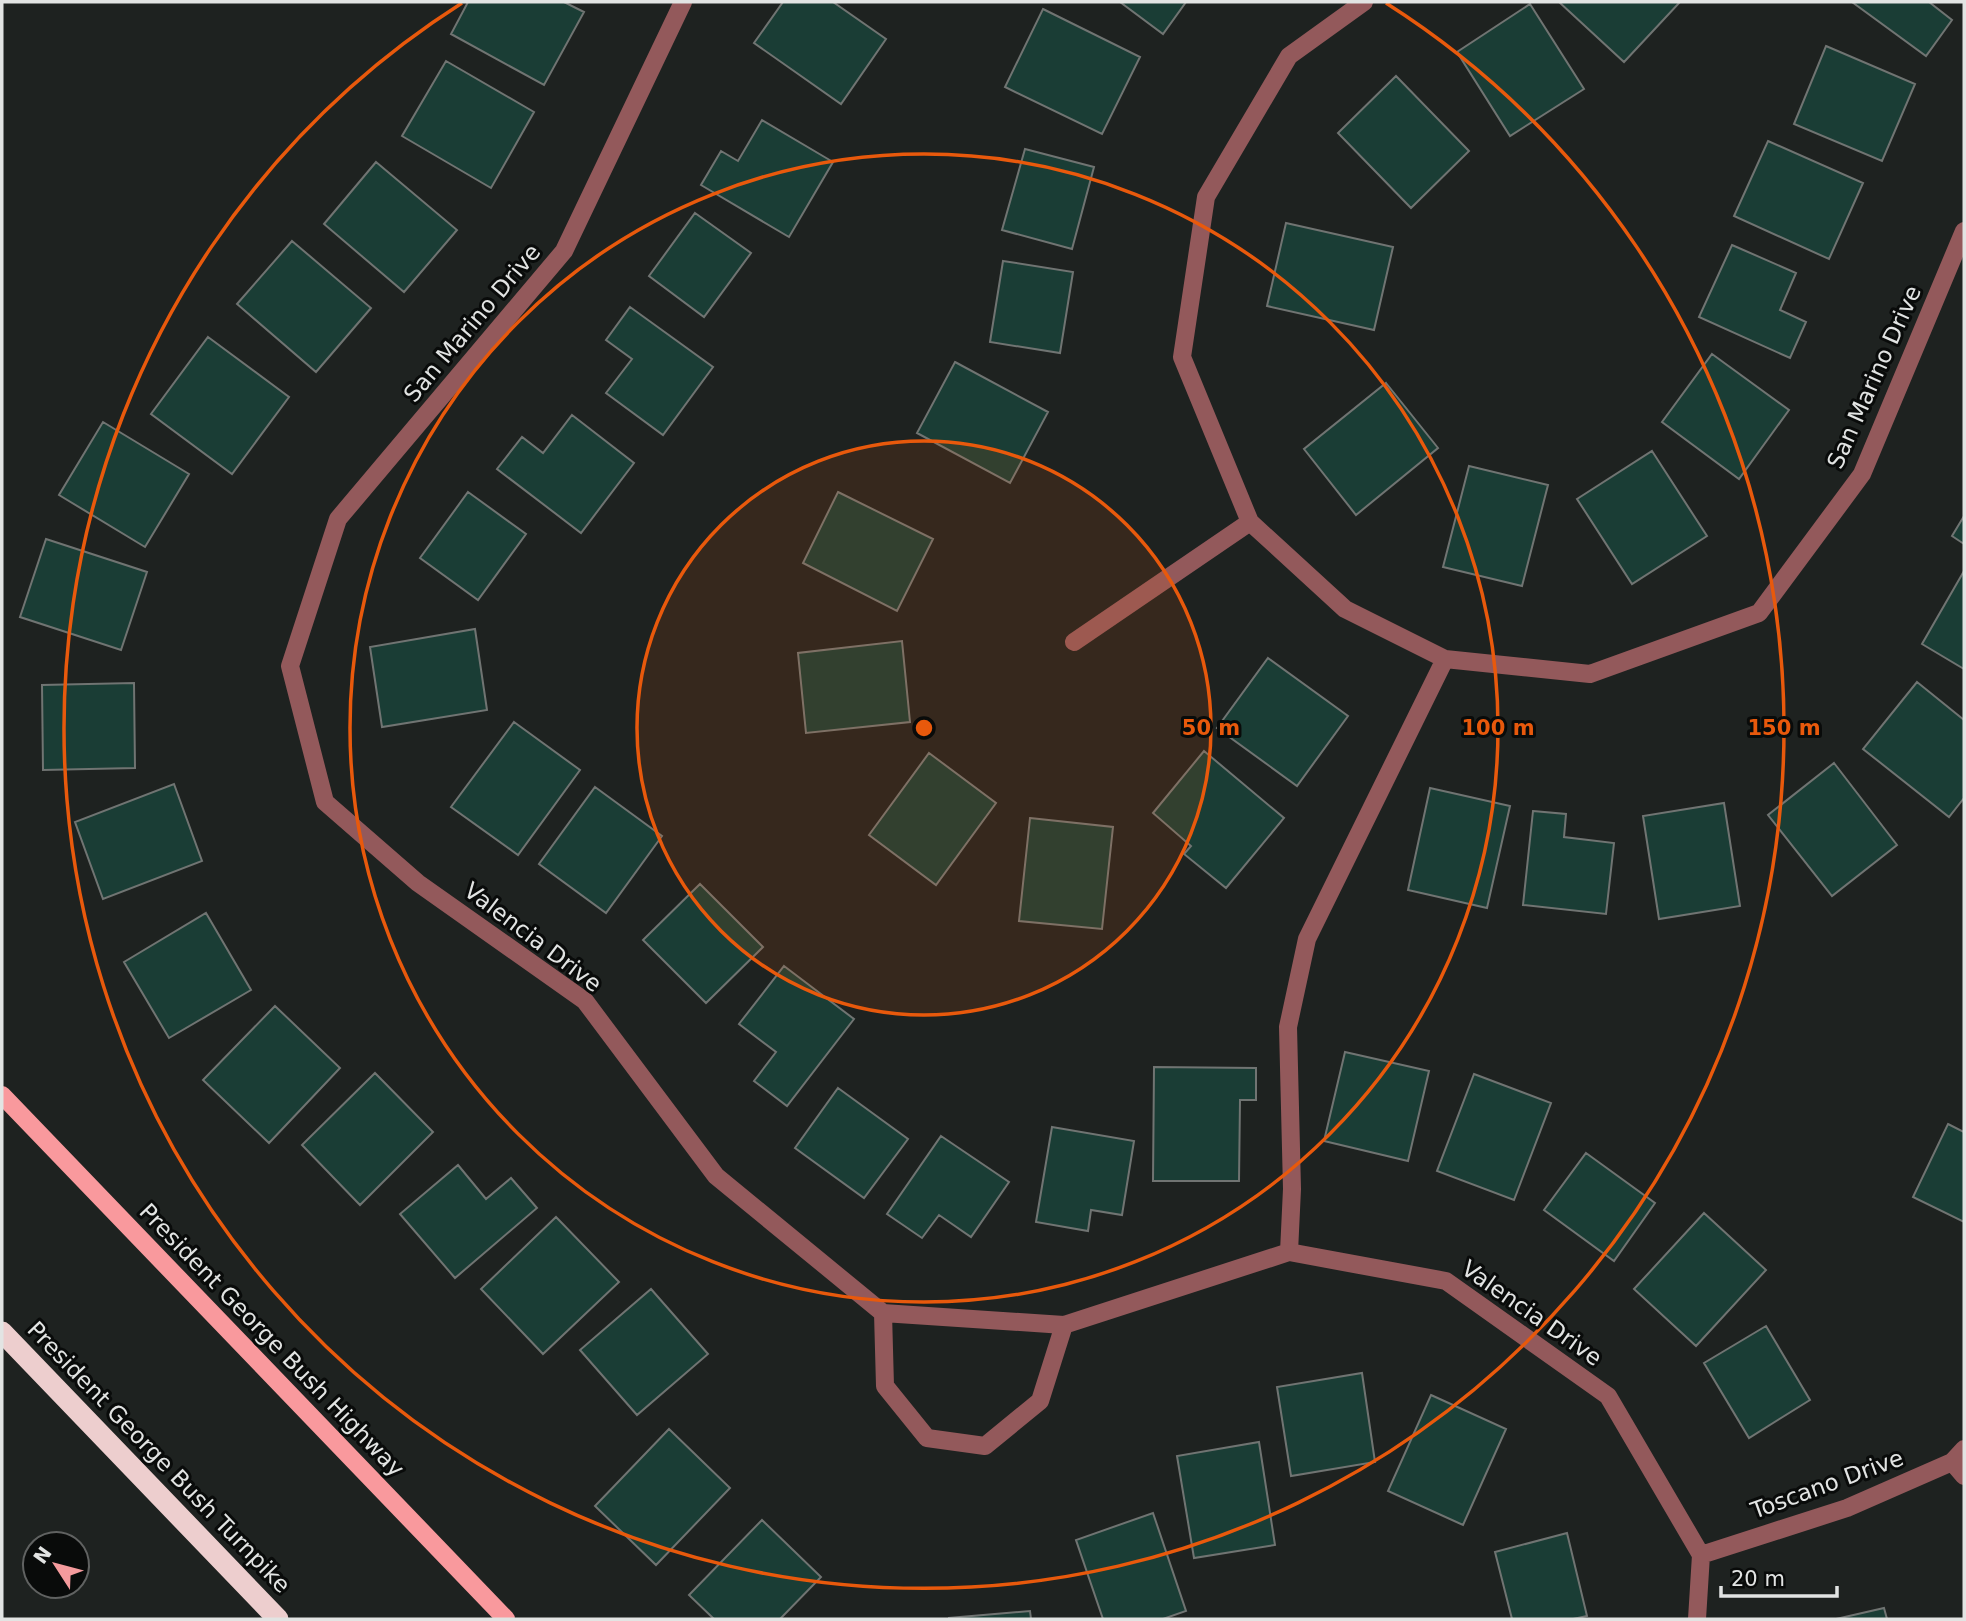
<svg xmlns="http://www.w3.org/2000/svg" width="1966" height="1621" font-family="'DejaVu Sans',sans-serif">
  <rect width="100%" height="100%" fill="#1e2220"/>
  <!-- building -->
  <path fill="#1a3d35" stroke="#707472" stroke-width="2" d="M468 2H564L584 12 544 85 451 34Z
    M783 2H833L886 39 841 104 754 43Z
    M1120 2H1186L1163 34Z
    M1559 2H1680L1624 62Z
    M1852 2H1929L1952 20 1926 56Z
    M1530 4 1584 89 1510 136 1457 52Z
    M1043 9 1140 57 1102 134 1005 87Z
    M1826 46 1915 84 1882 161 1794 124Z
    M446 61 534 112 491 188 402 136Z
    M1396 76 1469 151 1411 208 1338 133Z
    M762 120 833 162 789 237 701 185 721 151 738 161Z
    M1768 141 1863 183 1829 259 1734 216Z
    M1025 149 1094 167 1072 249 1002 230Z
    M376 162 457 230 404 292 324 224Z
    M695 213 751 253 704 317 649 276Z
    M1286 223 1393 247 1374 330 1267 306Z
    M292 241 371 308 316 372 237 304Z
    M1732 245 1796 273 1780 310 1806 322 1790 358 1699 317Z
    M1003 261 1073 272 1060 353 990 342Z
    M630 307 713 367 663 435 606 393 632 359 606 340Z
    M208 337 289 397 232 474 151 414Z
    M1712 354 1789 410 1739 479 1662 422Z
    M955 362 1048 412 1010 483 917 433Z
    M1386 383 1438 448 1356 515 1304 449Z
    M572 415 634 463 581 533 497 469 522 437 543 453Z
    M103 422 189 474 145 547 59 495Z
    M1652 451 1707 536 1632 584 1577 499Z
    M1469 466 1548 485 1522 586 1443 567Z
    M468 492 526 534 478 600 420 558Z
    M838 492 933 539 897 611 803 563Z
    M1964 516V544L1952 536Z
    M46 539 147 572 121 650 20 617Z
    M1964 571V669L1922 644Z
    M475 629 487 710 382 727 370 647Z
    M902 641 910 722 806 733 798 653Z
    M1268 658 1348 716 1297 786 1217 728Z
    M1917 682 1964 720V798L1949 817 1863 749Z
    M134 683 135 768 43 770 42 685Z
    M514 722 580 770 518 855 451 807Z
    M1204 751 1284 818 1226 888 1184 854 1191 846 1153 813Z
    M929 753 996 803 936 885 869 835Z
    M1834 763 1897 845 1832 896 1768 815Z
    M174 784 202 861 103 899 75 822Z
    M595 787 662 836 606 913 539 864Z
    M1430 788 1510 806 1487 908 1408 890Z
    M1724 803 1740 906 1659 919 1643 816Z
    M1533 811 1566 814 1564 837 1614 843 1606 914 1523 905Z
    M1030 818 1113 827 1102 929 1019 921Z
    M700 884 763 947 706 1003 643 940Z
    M206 913 251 990 169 1038 124 962Z
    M784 966 854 1019 787 1106 754 1081 776 1052 739 1024Z
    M275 1006 340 1068 269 1143 203 1080Z
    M1345 1052 1429 1071 1408 1161 1324 1141Z
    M1154 1067 1256 1068V1100H1240L1239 1181H1153Z
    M375 1073 433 1132 360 1205 302 1145Z
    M1474 1074 1551 1103 1514 1200 1437 1171Z
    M838 1088 908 1139 864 1198 795 1148Z
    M1948 1124 1964 1132V1222L1913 1197Z
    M1052 1127 1134 1141 1122 1215 1091 1210 1088 1231 1036 1222Z
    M941 1136 1009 1182 971 1237 939 1215 922 1238 887 1214Z
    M1586 1153 1655 1203 1614 1261 1544 1210Z
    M458 1165 486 1199 511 1178 537 1208 455 1278 400 1214Z
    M1704 1213 1766 1270 1696 1346 1634 1289Z
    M556 1217 619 1282 543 1354 481 1289Z
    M651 1289 708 1354 637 1415 580 1350Z
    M1766 1326 1810 1400 1749 1438 1704 1363Z
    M1362 1373 1375 1462 1291 1476 1277 1387Z
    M1431 1395 1506 1429 1463 1525 1388 1491Z
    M669 1429 730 1488 656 1565 595 1506Z
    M1259 1442 1275 1545 1194 1558 1177 1456Z
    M1153 1513 1186 1611 1163 1619H1103L1076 1540Z
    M762 1520 821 1577 780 1619H714L689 1595Z
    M1567 1533 1587 1616 1573 1619H1512L1495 1552Z
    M1884 1608 1887 1619H1836Z
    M1030 1611 1031 1619H949V1618Z"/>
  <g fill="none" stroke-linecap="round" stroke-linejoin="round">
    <!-- minor -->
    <path stroke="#93595b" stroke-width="18" d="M683 2 564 251 338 519 290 666 325 802 418 883 585 1001 716 1176 883 1313 1064 1325 1289 1252 1446 1281 1608 1396 1701 1555 1697 1619
      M1364 2 1289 56 1206 197 1182 357 1250 522 1345 609 1445 659 1590 674 1759 613 1862 474 1964 231
      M1074 642 1250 522
      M1289 1252 1292 1189 1288 1027 1307 939 1445 659
      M883 1313 885 1386 927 1438 985 1446 1040 1401 1064 1325
      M1952 1462 1964 1476
      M1701 1555 1847 1508 1952 1462 1964 1449"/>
    <!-- major -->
    <path stroke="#f9999d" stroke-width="18" d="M2 1095 506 1619"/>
    <!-- highway -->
    <path stroke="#edcece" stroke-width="21" d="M2 1332 278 1619"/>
  </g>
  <!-- distance rings -->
  <circle cx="924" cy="728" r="287" fill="#e8590c" fill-opacity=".12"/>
  <g fill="none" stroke="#e8590c" stroke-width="3.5">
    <circle cx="924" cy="728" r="287"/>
    <circle cx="924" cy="728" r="574"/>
    <path d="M1386 3A860 860 0 1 1 462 3"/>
  </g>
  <g text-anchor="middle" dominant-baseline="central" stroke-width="6" stroke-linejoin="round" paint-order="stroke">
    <!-- street labels -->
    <g font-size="23" fill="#e2e4e3" stroke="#090b0a">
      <text transform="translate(472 323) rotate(-50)">San Marino Drive</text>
      <text transform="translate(1874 377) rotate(-66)">San Marino Drive</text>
      <text transform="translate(533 937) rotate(37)">Valencia Drive</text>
      <text transform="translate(1532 1313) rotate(35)">Valencia Drive</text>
      <text transform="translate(272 1340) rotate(46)">President George Bush Highway</text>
      <text transform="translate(159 1457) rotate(46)">President George Bush Turnpike</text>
      <text transform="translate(1827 1484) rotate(-20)">Toscano Drive</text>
    </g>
  </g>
  <circle cx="924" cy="728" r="10" fill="#e8590c" stroke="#090b0a" stroke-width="3.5"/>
  <g font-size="21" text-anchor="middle" font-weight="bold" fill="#e8590c" stroke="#090b0a" stroke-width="6" stroke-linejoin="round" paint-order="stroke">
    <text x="1211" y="735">50 m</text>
    <text x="1498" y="735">100 m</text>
    <text x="1784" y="735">150 m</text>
  </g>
  <!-- border -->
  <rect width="1966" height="1621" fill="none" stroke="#e2e4e3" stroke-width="7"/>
  <!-- north arrow -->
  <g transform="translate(56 1565) rotate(306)"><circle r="33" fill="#090b0a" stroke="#606261" stroke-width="2"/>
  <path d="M0-5L12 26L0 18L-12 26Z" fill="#f59b9d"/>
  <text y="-10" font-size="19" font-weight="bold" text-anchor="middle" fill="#e2e4e3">N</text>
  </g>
  <!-- scale -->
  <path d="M1721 1586v10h116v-10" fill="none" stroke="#e2e4e3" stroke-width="3.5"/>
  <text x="1731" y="1586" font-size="21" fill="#e2e4e3" stroke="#090b0a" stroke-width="5" paint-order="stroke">20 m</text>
</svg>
